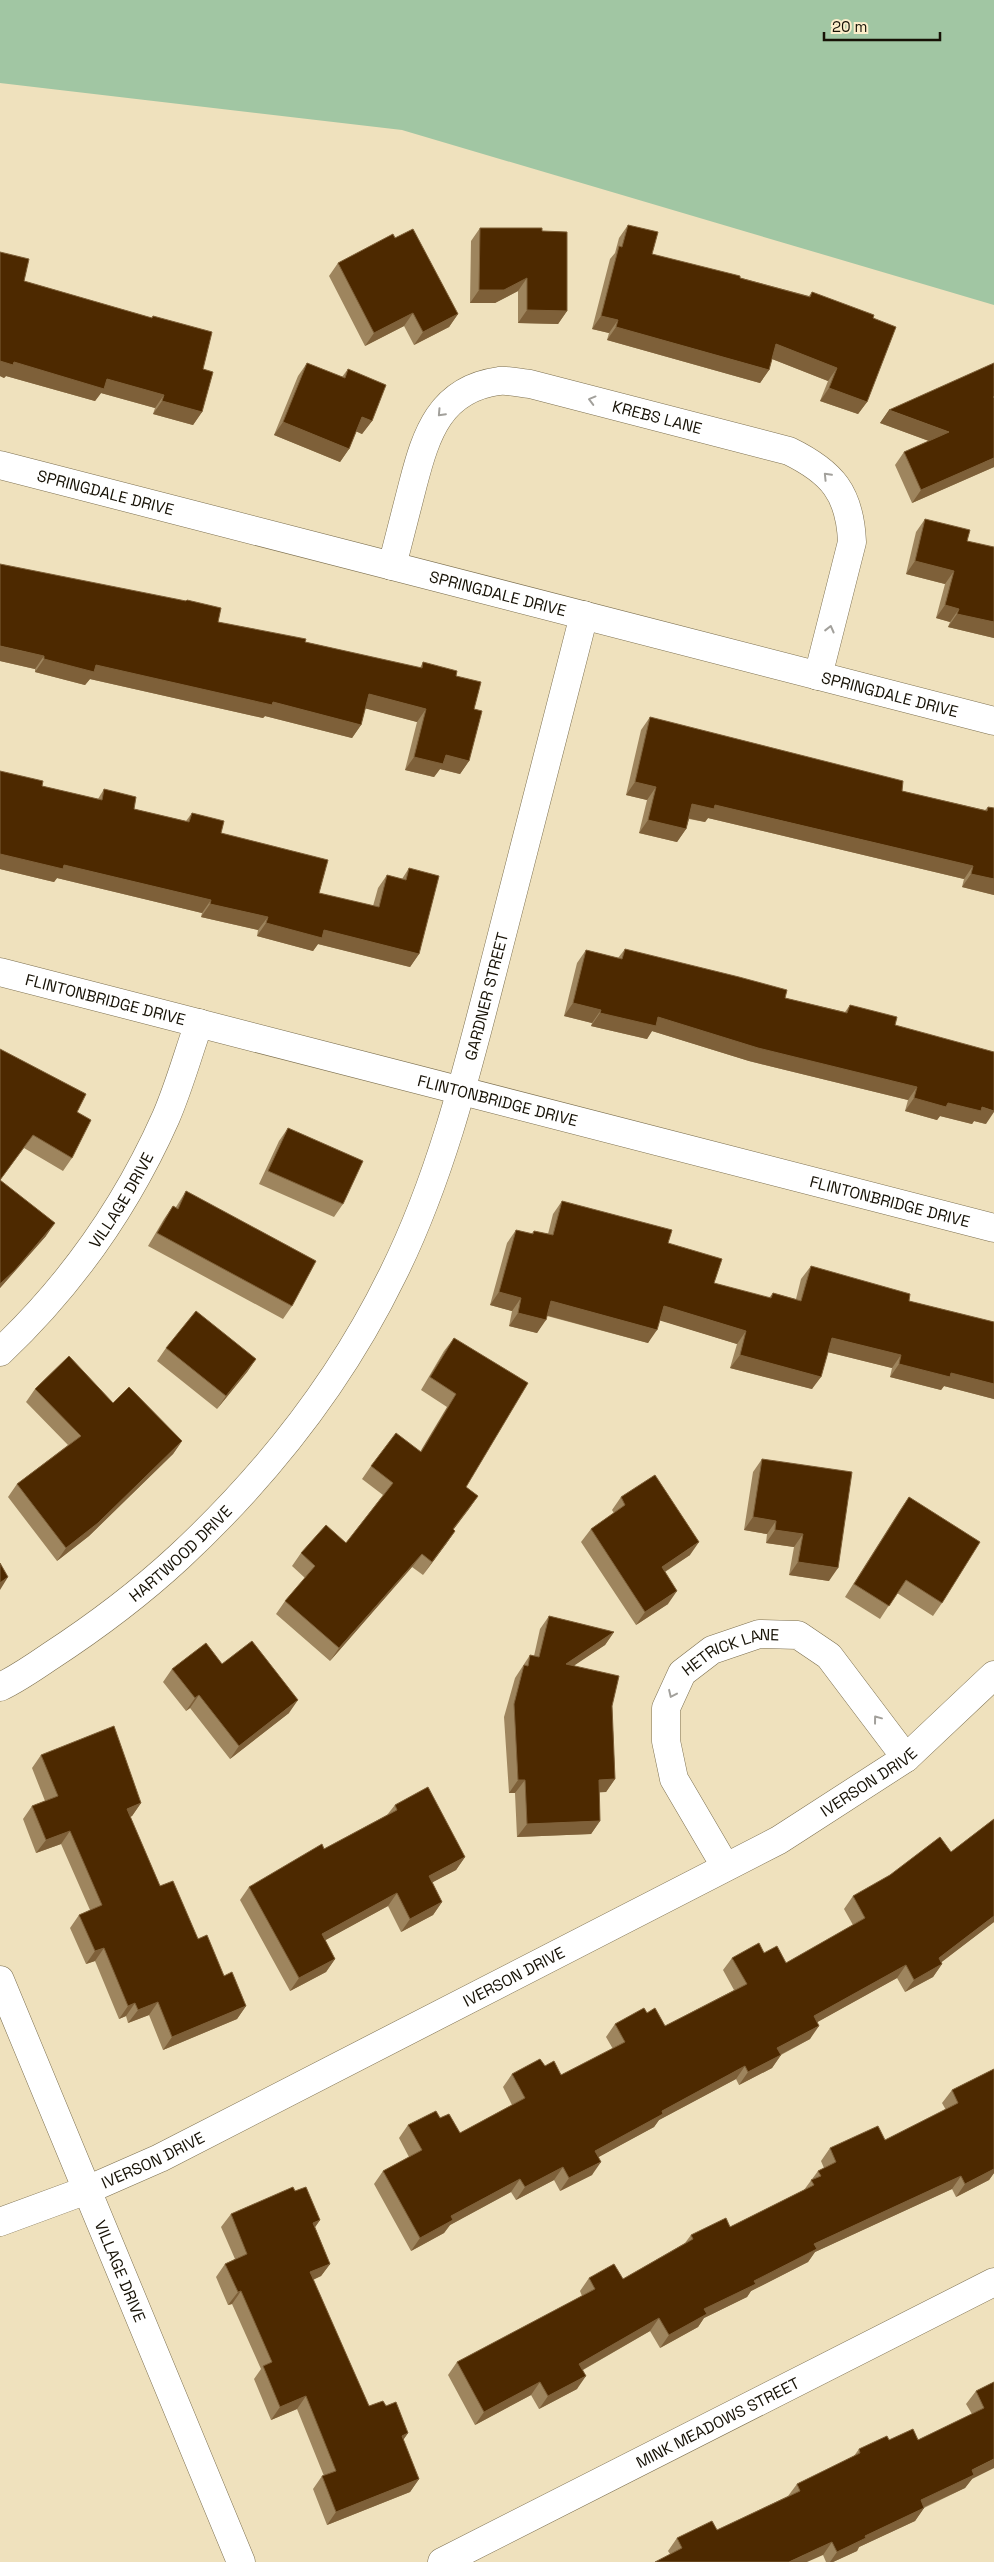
<svg xmlns="http://www.w3.org/2000/svg" width="994" height="2562" font-family="'Space Grotesk',sans-serif">
  <rect width="100%" height="100%" fill="#efe1bd"/>
  <!-- green -->
  <path fill="#a1c6a3" d="M0 0H994V305L402 130 0 83Z"/>
  <g fill="none" stroke-linecap="round" stroke-linejoin="round">
    <!-- minor casing -->
    <g stroke="#7c6f4f" stroke-width="29">
      <g id="minor">
        <path id="s1" d="M0 465 994 721"/>
        <path id="s2" d="M392 566C399 539 406 512 413 484 426 434 440 389 499 381 509 380 520 383 530 384L789 451C832 472 850 493 852 542L818 676"/>
        <path id="s3" d="M0 972 994 1228"/>
        <path id="s4" d="M0 1352C71 1285 126 1207 166 1117 179 1087 188 1054 199 1023"/>
        <path id="s5" d="M0 1687C17 1679 33 1668 49 1657 95 1627 139 1594 179 1557 266 1476 341 1381 393 1274 443 1173 469 1063 497 954 526 841 555 728 584 615"/>
        <path id="s6" d="M725 1866 674 1779 666 1741V1708L682 1673 712 1650 759 1634 798 1635 829 1656 906 1758"/>
        <path id="s7" d="M0 1980 241 2562"/>
        <path id="s8" d="M0 2222 87 2190 160 2158 779 1840 906 1758 994 1675"/>
        <path id="s9" d="M442 2562 994 2282"/>
      </g>
    </g>
    <!-- minor -->
    <use href="#minor" stroke="#fff" stroke-width="28"/>
  </g>
  <!-- wall -->
  <path fill="#9e855e" d="M628 225 652 254 809 296 812 292 873 318 867 402 858 414 820 401 828 381 772 359 769 370 760 383 607 340 609 333 592 329 610 259 615 253 619 238Z
    M480 228 542 231 567 311 558 324 518 323V291L495 303H470L471 241Z
    M395 238 458 314 449 327 414 345 404 326 365 346 329 276 338 263Z
    M0 252 24 281 152 318 153 316 203 369 202 412 193 425 153 414 155 408 101 393 95 401 6 376 4 378 0 376Z
    M307 363 342 377 348 369 372 421 362 434 356 431 349 449 340 462 274 435 298 376Z
    M889 410 994 467 912 503 895 465 904 452 929 441 880 423Z
    M925 519 967 541 994 638 948 627 950 622 936 618 945 584 906 574 916 532Z
    M187 600 218 622 420 668 423 662 456 676 474 709 469 761 460 774 440 769 434 777 405 770 417 722 365 708 361 725 352 738 265 716 263 718 90 679 85 685 35 672V669L0 661 185 601Z
    M650 717 902 791 985 810 988 807 994 895 962 887 964 879 708 818 705 822 689 819 686 829 677 842 639 833 647 800 626 795 641 730Z
    M0 771 42 786 98 799 104 789 134 809 186 821 192 813 221 833 319 893 373 906 378 888 387 875 402 879 409 868 419 954 410 967 318 944 313 951 257 936 258 930 201 917 202 913 57 878 54 882 0 869Z
    M625 949 785 998 845 1012 850 1005 895 1025 986 1124 974 1121 972 1124 940 1116 937 1120 905 1111 908 1100 749 1061 652 1031 647 1039 591 1026 592 1023 564 1016 577 963 586 950 618 958Z
    M0 1049 77 1112 72 1158 63 1171 24 1148 0 1180 46 1236 0 1288Z
    M288 1128 343 1204 334 1217 259 1184 279 1141Z
    M186 1191 292 1306 283 1319 148 1246 164 1219 173 1206 176 1207Z
    M562 1201 668 1243 714 1283 769 1298 773 1293 796 1299 801 1279 811 1266 909 1301 994 1322V1399L944 1386 941 1390 890 1377 892 1368 828 1352 812 1389 730 1368 737 1344 660 1320 648 1343 547 1316 537 1333 509 1326 512 1311 490 1305 507 1243 516 1230 531 1234 534 1231 548 1234 553 1214Z
    M454 1338 466 1487 478 1496 453 1530 455 1531 446 1544 423 1575 412 1567 330 1661 276 1614 285 1601 305 1578 292 1566 301 1553 346 1543 383 1495 362 1479 371 1466 420 1452 447 1407 421 1390 444 1351Z
    M166 1348 256 1359 247 1372 217 1409 157 1361Z
    M35 1389 182 1441 173 1454 89 1536 57 1561 8 1497 17 1484 68 1445 26 1402Z
    M762 1459 829 1581 789 1575 794 1547 766 1543 767 1534 744 1530 753 1472Z
    M621 1497 690 1555 665 1572 668 1604 636 1625 581 1542 591 1529 614 1513 612 1510Z
    M909 1497 942 1603 933 1616 897 1593 880 1619 845 1597 900 1510Z
    M549 1616 614 1632 605 1645 574 1665 612 1706 615 1779 606 1792H599L600 1821 591 1834 517 1837 515 1793H509L504 1717 515 1678 530 1655 534 1656 540 1629Z
    M222 1664 289 1713 230 1759 190 1708 186 1711 163 1682 172 1669Z
    M41 1755 141 1803 132 1816 130 1817 160 1886 246 2006 237 2019 163 2050 149 2015 128 2023 126 2016 119 2019 95 1961 86 1964 70 1928 79 1915 90 1910 61 1844 36 1853 23 1819 32 1806 45 1801 32 1768Z
    M395 1805 465 1857 456 1870 432 1882 442 1902 433 1915 401 1932 388 1906 325 1940 335 1959 326 1972 290 1991 240 1900 249 1887 324 1849 387 1815Z
    M994 1819V1922L941 1962 942 1964 933 1977 905 1992 897 1978 817 2022 810 2039 781 2055 772 2068 739 2085 736 2079 659 2120 654 2127 598 2157 592 2175 560 2191 554 2180 516 2200 511 2192 450 2225 444 2233 411 2251 374 2184 383 2171 409 2157 399 2138 408 2125 440 2118 460 2133 512 2105 503 2087 512 2074 545 2066 561 2075 613 2049 606 2037 615 2024 647 2013 665 2026 734 1990 723 1970 732 1958 764 1953 786 1963 853 1925 844 1909 853 1896 951 1852Z
    M994 2069V2173L989 2180 956 2197 952 2189 815 2252 808 2262 751 2291 747 2297 704 2318 698 2327 660 2348 650 2331 583 2370 577 2389 539 2409 531 2395 475 2425 448 2375 457 2362 582 2296 580 2291 589 2278 623 2279 685 2243 691 2235 730 2227 804 2190 818 2171 824 2168 821 2161 830 2148 885 2140 946 2110 942 2103 952 2090Z
    M295 2191 320 2220 315 2227 330 2264 321 2276 313 2280 369 2406H386L408 2433 403 2440 419 2479 410 2492 327 2525 313 2489 322 2476H324L297 2409 271 2420 254 2379 261 2369 232 2304 228 2305 216 2277 225 2264 235 2259 221 2227 231 2214Z
    M994 2382 972 2479 965 2488 924 2508 915 2521 859 2547 857 2551 833 2562H826L823 2555 670 2554 668 2551 677 2538 717 2530 788 2496 797 2484 854 2456 859 2449 889 2440H918L972 2414 966 2404 976 2391Z"/>
  <!-- shaded-wall -->
  <path fill="#7e6039" d="M527 278 518 291 495 303H470L479 290Z
    M527 310 567 311 558 324 518 323Z
    M413 313 404 326 365 346 374 333Z
    M458 314 449 327 414 345 423 332Z
    M601 316 618 320 609 333 592 329Z
    M616 327 769 370 760 383 607 340Z
    M776 344 837 368 828 381 767 357Z
    M0 361 14 362 107 379 164 395 155 408 101 393 95 401 6 376 4 378 0 376Z
    M829 388 867 402 858 414 820 401Z
    M162 401 202 412 193 425 153 414Z
    M889 410 949 432 940 445 880 423Z
    M362 417 372 421 362 434 353 430Z
    M283 422 349 449 340 462 274 435Z
    M994 458V467L912 503 921 490Z
    M915 561 954 571 945 584 906 574Z
    M945 605 959 609 950 622 936 618Z
    M957 614 994 622V638L948 627Z
    M0 646 44 656 35 669 0 661Z
    M44 659 96 665 273 702 361 725 352 738 265 716 263 718 90 679 85 685 35 672Z
    M369 694 426 709 417 722 360 707Z
    M446 755 469 761 460 774 440 769 434 777 405 770 414 757Z
    M635 782 656 787 647 800 626 795Z
    M692 804 715 805 973 866 964 879 708 818 705 822 683 817Z
    M648 820 686 829 677 842 639 833Z
    M0 854 64 865 211 900 202 913 57 878 54 882 0 869Z
    M971 874 994 879V895L962 887Z
    M210 904 268 917 258 930 201 917Z
    M266 923 324 930 419 954 410 967 318 944 313 951 257 936Z
    M573 1003 601 1010 592 1023 564 1016Z
    M600 1013 658 1017 917 1087 908 1100 749 1061 652 1031 647 1039 591 1026Z
    M914 1098 982 1107 994 1111V1112L986 1124 974 1121 972 1124 940 1116 937 1120 905 1111Z
    M55 1223 46 1236 0 1288V1284Z
    M499 1292 521 1298 512 1311 490 1305Z
    M551 1301 657 1330 648 1343 542 1314Z
    M664 1306 746 1331 737 1344 655 1319Z
    M518 1313 546 1320 537 1333 509 1326Z
    M832 1338 901 1355 892 1368 823 1351Z
    M740 1355 821 1377 812 1389 730 1368Z
    M256 1359 247 1372 217 1409 226 1396Z
    M899 1364 951 1373 994 1384V1399L944 1386 941 1390 890 1377Z
    M182 1441 173 1454 89 1536 57 1561 66 1548Z
    M478 1496 469 1509 444 1542 453 1529Z
    M753 1517 776 1521 767 1534 744 1530Z
    M775 1530 803 1534 794 1547 766 1543Z
    M455 1531 446 1544 423 1575 432 1562Z
    M699 1542 690 1555 652 1580 662 1567Z
    M422 1554 412 1567 330 1661 339 1648Z
    M798 1562 838 1568 829 1581 789 1575Z
    M8 1577 0 1590V1583Z
    M677 1591 668 1604 636 1625 645 1612Z
    M614 1632 605 1645 557 1677 566 1664Z
    M199 1695 190 1708 186 1711 195 1698Z
    M298 1700 289 1713 230 1759 239 1746Z
    M615 1779 606 1792 590 1793 599 1780Z
    M518 1780H525L515 1793H509Z
    M141 1803 132 1816 118 1822 127 1809Z
    M600 1821 591 1834 517 1837 527 1824Z
    M70 1831 61 1844 36 1853 46 1840Z
    M465 1857 456 1870 420 1889 429 1876Z
    M397 1893 388 1906 313 1947 322 1934Z
    M442 1902 433 1915 401 1932 410 1919Z
    M994 1916V1922L930 1971 942 1964 933 1977 905 1992 914 1980 939 1958Z
    M104 1948 95 1961 86 1964 95 1951Z
    M335 1959 326 1972 290 1991 299 1978Z
    M906 1965 897 1978 805 2029 814 2016Z
    M158 2002 149 2015 128 2023 138 2010Z
    M135 2003 126 2016 119 2019 128 2006Z
    M246 2006 237 2019 163 2050 172 2037Z
    M819 2026 810 2039 768 2061 777 2048Z
    M781 2055 772 2068 739 2085 748 2072Z
    M745 2066 736 2079 659 2120 654 2127 586 2164 595 2151 662 2111Z
    M601 2162 592 2175 560 2191 569 2178Z
    M563 2167 554 2180 516 2200 525 2187Z
    M994 2169V2173L989 2180 956 2197 965 2184Z
    M961 2176 952 2189 815 2252 808 2262 751 2291 747 2297 704 2318 698 2327 660 2348 669 2335 704 2309 754 2281 814 2244Z
    M520 2179 511 2192 450 2225 444 2233 411 2251 420 2238 451 2216Z
    M320 2220 311 2233 313 2223Z
    M330 2264 321 2276 301 2285 310 2272Z
    M241 2291 232 2304 228 2305 238 2292Z
    M659 2318 650 2331 570 2377 579 2364Z
    M586 2376 577 2389 539 2409 548 2396Z
    M540 2382 531 2395 475 2425 484 2412Z
    M306 2396 297 2409 271 2420 280 2407Z
    M408 2433 399 2446 402 2436Z
    M994 2459V2468L972 2479 965 2488 911 2513 921 2500 972 2470Z
    M419 2479 410 2492 327 2525 336 2512Z
    M924 2508 915 2521 859 2547 857 2551 833 2562H830L837 2552 865 2536Z
    M832 2542 823 2555 807 2562H789Z"/>
  <!-- building -->
  <path fill="#4d2900" stroke="#7e6039" d="M628 225 658 232 652 254 740 276V278L810 297 812 292 874 315 873 318 896 327 867 402 829 388 837 368 776 344 769 370 616 327 618 320 601 316 619 246 622 247Z
    M480 228H542V231L567 232V311L527 310V278L504 290H479Z
    M413 229 458 314 423 332 413 313 374 333 338 263 393 234 395 238Z
    M0 252 29 259 24 281 152 318 153 316 212 332 203 369 213 372 202 412 162 401 164 395 107 379 104 389 14 362 13 365 0 361Z
    M307 363 345 378 348 369 386 385 372 421 362 417 349 449 283 422Z
    M994 363V396L993 397 994 398V458L921 490 904 452 949 432 889 410Z
    M925 519 970 530 967 541 994 547V622L957 614 959 609 945 605 954 571 915 561Z
    M0 564 186 601 187 600 221 608 218 622 306 639 305 642 422 668 423 662 457 671 456 676 481 682 474 709 482 711 469 761 446 755 443 764 414 757 426 709 369 694 361 725 273 702 272 705 96 665 94 672 44 659V656L0 646Z
    M650 717 903 781 902 791 987 811 988 807 994 808V879L971 874 973 866 715 805 714 809 692 804 686 829 648 820 656 787 635 782Z
    M0 771 43 781 42 786 102 800 104 789 136 797 134 809 189 822 192 813 224 821 221 833 328 860 319 893 379 907 387 875 406 880 409 868 439 876 419 954 324 930 322 938 266 923 268 917 210 904 211 900 64 865 63 869 0 854Z
    M625 949 739 977 787 990 785 998 847 1013 850 1005 897 1017 895 1025 994 1052V1111L982 1107 981 1111 948 1103 946 1107 914 1098 917 1087 758 1048 658 1017 656 1026 600 1013 601 1010 573 1003 586 950 622 959Z
    M0 1049 86 1094 77 1112 91 1120 72 1158 33 1135 0 1180Z
    M288 1128 363 1161 343 1204 268 1171Z
    M0 1180 55 1223 15 1270 0 1284Z
    M186 1191 316 1261 292 1306 157 1233 173 1206 178 1209Z
    M562 1201 672 1230 668 1243 722 1259 714 1283 771 1298 773 1293 801 1301 811 1266 910 1294 909 1301 994 1322V1384L951 1373 950 1377 899 1364 901 1355 832 1338 821 1377 740 1355 746 1331 664 1306 657 1330 551 1301 546 1320 518 1313 521 1298 499 1292 516 1230 533 1234 534 1231 553 1235Z
    M196 1311 256 1359 226 1396 166 1348Z
    M454 1338 528 1383 466 1487 478 1496 453 1529 455 1531 432 1562 422 1554 339 1648 285 1601 315 1566 301 1553 326 1525 346 1543 393 1483 371 1466 396 1433 421 1452 456 1394 430 1377Z
    M69 1356 113 1403 129 1387 182 1441 98 1523 66 1548 17 1484 81 1436 35 1389Z
    M762 1459 852 1472 838 1568 798 1562 803 1534 775 1530 776 1521 753 1517Z
    M655 1475 699 1542 662 1567 677 1591 645 1612 591 1529 625 1505 621 1497Z
    M909 1497 980 1542 942 1603 906 1580 889 1606 854 1584Z
    M0 1563 8 1577 0 1583Z
    M549 1616 614 1632 566 1664 619 1676 612 1706 615 1779 599 1780 600 1821 527 1824 525 1780H518L514 1704 524 1665 528 1666 530 1655 539 1657Z
    M252 1641 298 1700 239 1746 199 1695 195 1698 172 1669 206 1643 222 1664Z
    M114 1726 141 1803 127 1809 160 1886 173 1881 198 1939 207 1935 224 1976 232 1972 246 2006 172 2037 158 2002 138 2010 135 2003 128 2006 104 1948 95 1951 79 1915 102 1905 70 1831 46 1840 32 1806 58 1796 41 1755Z
    M428 1787 465 1857 429 1876 442 1902 410 1919 397 1893 322 1934 335 1959 299 1978 249 1887 322 1844 324 1849 397 1810 395 1805Z
    M994 1819V1916L939 1958 942 1964 914 1980 906 1965 814 2016 819 2026 777 2048 781 2055 748 2072 745 2066 662 2111 663 2114 595 2151 601 2162 569 2178 563 2167 525 2187 520 2179 451 2216 453 2220 420 2238 383 2171 422 2150 408 2125 436 2111 440 2118 449 2114 460 2133 525 2098 512 2074 540 2059 545 2066 554 2061 561 2075 625 2042 615 2024 644 2008 647 2013 655 2008 665 2026 747 1984 732 1958 759 1943 764 1953 777 1946 786 1963 865 1918 853 1896 890 1875 940 1837 951 1852Z
    M994 2069V2169L965 2184 961 2176 814 2244 817 2249 754 2281 756 2284 704 2309 707 2314 669 2335 659 2318 579 2364 586 2376 548 2396 540 2382 484 2412 457 2362 595 2289 589 2278 614 2264 623 2279 693 2239 691 2235 726 2218 730 2227 814 2185 811 2180 821 2176 818 2171 836 2162 830 2148 878 2126 885 2140 958 2103 952 2090Z
    M293 2187 295 2191 306 2187 320 2220 313 2223 330 2264 310 2272 369 2406 383 2401 386 2406 396 2402 408 2433 402 2436 419 2479 336 2512 322 2476 336 2471 306 2396 280 2407 263 2366 272 2362 241 2291 238 2292 225 2264 247 2254 231 2214Z
    M994 2382V2459L972 2470 974 2475 921 2500 924 2508 865 2536 866 2538 837 2552 832 2542 789 2562H655L682 2548 677 2538 712 2521 717 2530 800 2491 797 2484 860 2453 859 2449 887 2436 889 2440 913 2429 918 2440 984 2408 976 2391Z"/>
  <!-- one-way arrows -->
  <defs><path id="oneway-chevron" d="M-2-3.5L2.5 0L-2 3.5" fill="none" stroke-width="1.6" stroke-linecap="round" stroke-linejoin="round" transform="scale(1.25)"/></defs>
  <g stroke="#a2a09b">
    <use href="#oneway-chevron" transform="translate(592 400) rotate(-165)"/>
    <use href="#oneway-chevron" transform="translate(441 413) rotate(133)"/>
    <use href="#oneway-chevron" transform="translate(827 476) rotate(-134)"/>
    <use href="#oneway-chevron" transform="translate(830 629) rotate(-76)"/>
    <use href="#oneway-chevron" transform="translate(672 1694) rotate(115)"/>
    <use href="#oneway-chevron" transform="translate(877 1719) rotate(-127)"/>
  </g>
  <g text-anchor="middle" dominant-baseline="central" stroke-width="5" stroke-linejoin="round" paint-order="stroke">
    <!-- street labels -->
    <g font-size="16" fill="#171206" stroke="#fceeca">
      <text stroke="none"><textPath href="#s2" startOffset="392">KREBS LANE</textPath></text>
      <text stroke="none"><textPath href="#s1" startOffset="109">SPRINGDALE DRIVE</textPath></text>
      <text stroke="none"><textPath href="#s1" startOffset="514">SPRINGDALE DRIVE</textPath></text>
      <text stroke="none"><textPath href="#s1" startOffset="919">SPRINGDALE DRIVE</textPath></text>
      <text stroke="none"><textPath href="#s5" startOffset="872">GARDNER STREET</textPath></text>
      <text stroke="none"><textPath href="#s3" startOffset="109">FLINTONBRIDGE DRIVE</textPath></text>
      <text stroke="none"><textPath href="#s3" startOffset="514">FLINTONBRIDGE DRIVE</textPath></text>
      <text stroke="none"><textPath href="#s4" startOffset="195">VILLAGE DRIVE</textPath></text>
      <text stroke="none"><textPath href="#s3" startOffset="919">FLINTONBRIDGE DRIVE</textPath></text>
      <text stroke="none"><textPath href="#s5" startOffset="225">HARTWOOD DRIVE</textPath></text>
      <text stroke="none"><textPath href="#s6" startOffset="266">HETRICK LANE</textPath></text>
      <text stroke="none"><textPath href="#s8" startOffset="975">IVERSON DRIVE</textPath></text>
      <text stroke="none"><textPath href="#s8" startOffset="570">IVERSON DRIVE</textPath></text>
      <text stroke="none"><textPath href="#s8" startOffset="165">IVERSON DRIVE</textPath></text>
      <text stroke="none"><textPath href="#s7" startOffset="315">VILLAGE DRIVE</textPath></text>
      <text stroke="none"><textPath href="#s9" startOffset="309">MINK MEADOWS STREET</textPath></text>
    </g>
  </g>
  <!-- scale -->
  <path d="M824 32v8h116v-8" fill="none" stroke="#171206" stroke-width="2.5"/>
  <text x="832" y="32" font-size="15" fill="#171206" stroke="#fceeca" stroke-width="4" paint-order="stroke">20 m</text>
</svg>
